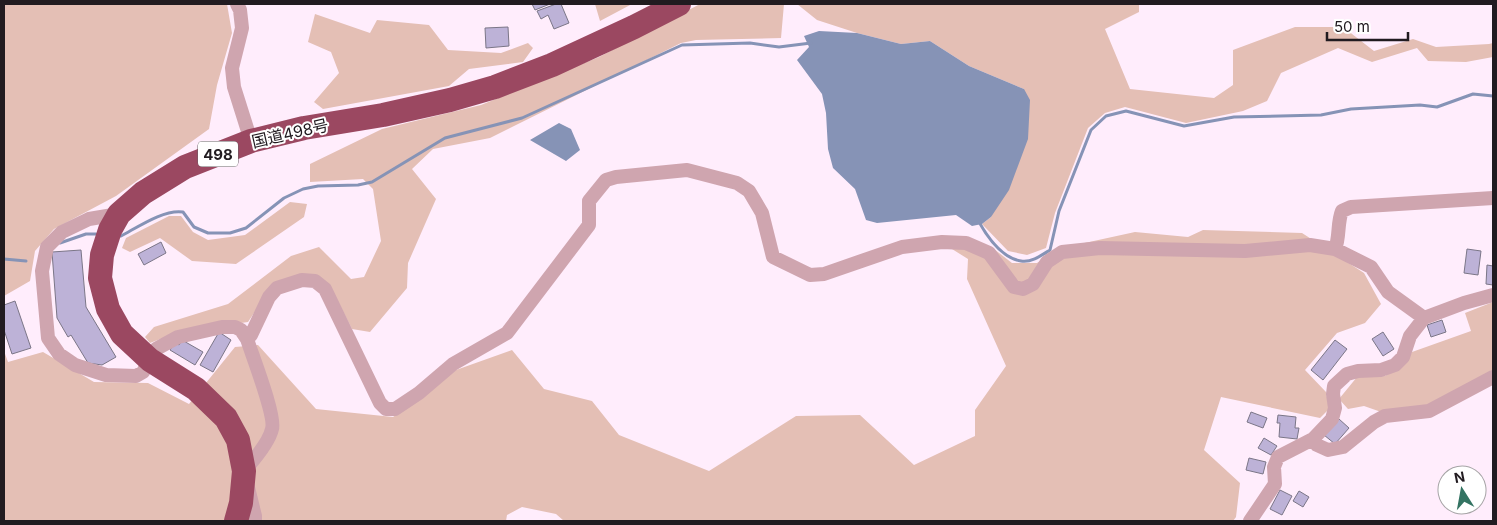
<svg xmlns="http://www.w3.org/2000/svg" width="1497" height="525" font-family="Inter,'Noto Sans JP',sans-serif">
  <rect width="100%" height="100%" fill="#ffedfc"/>
  <!-- green -->
  <path fill="#e4bfb5" d="M4 4H227L232 33 217 85 209 129 116 196 54 229 35 251 30 281 4 296Z
    M595 4H632L600 21Z
    M700 4H784L781 38 696 40 681 43 490 138 433 149 412 169 436 199 408 263 407 288 370 332 352 329 329 284 274 283 248 322 178 332 150 343 145 337 154 327 228 304 291 256 319 247 351 279 364 277 381 241 373 189 363 179 310 182V164L382 129 481 105 599 57Z
    M797 4H1139V12L1105 29 1130 89 1214 98 1233 85V50L1295 27H1343L1374 51 1413 39 1436 47 1489 44 1493 43V57L1466 62 1428 61 1417 48 1372 62 1338 48 1281 73 1267 101 1243 111 1186 123 1125 107 1105 113 1088 128 1055 213 1046 248 1027 255 1008 251 982 224 991 217 1024 89 969 66 930 41 901 44 857 33 817 20Z
    M315 14 370 33 377 20 429 25 448 50 501 53 528 43 533 48 523 62 469 69 449 86 323 109 314 102 339 73 331 52 308 42Z
    M290 202 307 204 304 217 236 264 192 261 160 238 130 252 122 248 126 238 169 216H181L193 232 208 240 245 235Z
    M1203 230 1302 233 1364 273 1381 304 1365 323 1337 333 1305 370 1326 392 1329 409 1320 418 1221 397 1204 450 1240 483 1236 517 1233 521H564L556 514 522 507 507 515 506 521H4V351L8 362 43 352 94 382 148 383 189 404 235 347 258 345 316 409 393 417 456 370 512 350 544 389 592 401 619 435 709 471 796 416 860 415 914 465 975 436V410L1006 366 967 279 968 259 952 249 990 246 1012 263H1037L1057 249 1135 232 1188 237Z
    M1493 302V371L1425 406 1384 413 1364 406 1348 409 1339 399 1357 377 1385 376 1406 363 1412 352 1471 331 1465 313Z"/>
  <!-- water -->
  <path fill="#8693b6" d="M819 31 857 33 901 44 930 41 969 66 1024 89 1030 100 1028 139 1009 190 991 217 982 224 972 226 956 215 877 223 866 220 855 189 833 168 828 149 826 113 822 94 797 60 809 47 804 36Z
    M559 123 571 129 580 150 566 161 530 140Z"/>
  <g fill="none" stroke-linecap="round" stroke-linejoin="round">
    <!-- stream -->
    <path stroke="#8693b6" stroke-width="3" d="M979 222C988 238 1002 258 1021 261 1031 263 1042 255 1050 250L1059 211 1091 130 1106 116 1126 111 1184 126 1234 117 1321 115 1351 109 1420 105 1437 107 1473 94 1493 96
      M121 236C138 227 164 209 183 212L194 227 208 233H230L246 228 284 198 303 189 318 186 358 185 372 182 445 138 522 118 682 45 750 43 779 47 811 43
      M60 243 86 234H96
      M4 259 26 261"/>
  </g>
  <!-- building -->
  <path fill="#bdb2d7" stroke="#7b7687" d="M532 4H550L535 10Z
    M556 4H561L569 23 554 29 548 15 541 19 537 11Z
    M508 27 509 46 486 48 485 28Z
    M161 242 166 253 144 265 138 254Z
    M1467 249 1481 251 1478 275 1464 273Z
    M81 250 86 307 116 357 102 365 88 363 71 335 68 337 57 318 52 252Z
    M1487 265 1493 266V285L1486 284Z
    M15 301 31 348 12 354 4 330V305Z
    M1442 320 1446 332 1431 337 1427 325Z
    M219 332 231 340 213 372 200 365Z
    M1383 332 1394 349 1383 356 1372 339Z
    M182 340 203 352 195 365 170 350 175 342 179 345Z
    M1335 340 1347 349 1323 380 1311 370Z
    M1251 412 1267 418 1263 428 1247 422Z
    M1278 415 1296 417 1295 428H1299L1297 439 1279 437 1280 423H1277Z
    M1339 419 1349 428 1335 444 1324 435Z
    M1264 438 1277 446 1271 455 1258 448Z
    M1249 458 1266 462 1263 474 1246 470Z
    M1280 490 1292 496 1282 515 1270 509Z
    M1299 491 1309 497 1303 507 1293 501Z"/>
  <g fill="none" stroke-linecap="round" stroke-linejoin="round">
    <!-- street -->
    <path stroke="#cfa5af" stroke-width="14" d="M237 4 240 10 242 28 232 68 234 87 251 141
      M119 214 89 219 62 232 47 247 42 271 48 338 59 354 75 365 106 375 136 376 143 372 156 349 178 337 222 327H235L241 330 247 339C252 355 276 416 272 429 269 442 253 461 244 471L255 516V521
      M1335 249C1340 237 1337 223 1342 211L1351 207 1493 198
      M1493 295 1464 303 1424 318 1410 336 1403 357 1395 365 1381 370 1358 371 1347 374 1334 386 1333 394 1335 408 1332 419 1313 439 1317 445 1328 450 1343 447 1374 422 1385 416 1429 411 1493 377
      M247 339 251 335 269 297 277 288 302 280 315 281 325 289 380 403 386 409H395L419 393 453 364 507 333 589 225V201L606 180 616 177 687 170 737 183 749 191 762 213 773 257 810 275 824 274 902 247 942 242 966 243 989 253 1014 287 1023 289 1033 284 1047 262 1062 252 1100 248 1245 251 1310 245 1335 249 1371 267 1388 292 1424 318
      M1250 521 1275 484 1274 467 1278 457 1313 439"/>
    <!-- highway -->
    <path stroke="#9b4861" stroke-width="24" d="M236 521 241 503 244 471 238 440 226 418 196 389 150 360 122 334 108 309 100 278 102 255 110 230 119 214 143 193 185 167 251 141 304 128 383 115 450 100 495 87 552 65 634 27 679 4"/>
  </g>
  <g text-anchor="middle" dominant-baseline="central" stroke-width="4" stroke-linejoin="round" paint-order="stroke">
    <!-- shield labels -->
    <rect fill="#fff" stroke="#645f63" stroke-width="1" x="198" y="141.5" width="40" height="25" rx="4"/>
    <g font-size="15" font-weight="bold" fill="#211b20">
      <text x="218" y="154">498</text>
    </g>
    <!-- street labels -->
    <g font-size="16" fill="#211b20" stroke="#fff">
      <text transform="translate(290 133) rotate(-13)">国道498号</text>
    </g>
  </g>
  <!-- border -->
  <rect width="1497" height="525" fill="none" stroke="#211b20" stroke-width="10"/>
  <!-- north arrow -->
  <g transform="translate(1462 490) rotate(349)"><circle r="24" fill="#ffffff" stroke="#a6a4a6"/>
  <path d="M0-4L9 19L0 12L-9 19Z" fill="#337362"/>
  <text y="-8" font-size="14" font-weight="bold" text-anchor="middle" fill="#211b20">N</text>
  </g>
  <!-- scale -->
  <path d="M1327 32v8h81v-8" fill="none" stroke="#211b20" stroke-width="2.5"/>
  <text x="1334" y="32" font-size="15" fill="#211b20" stroke="#ffffff" stroke-width="4" paint-order="stroke">50 m</text>
</svg>
